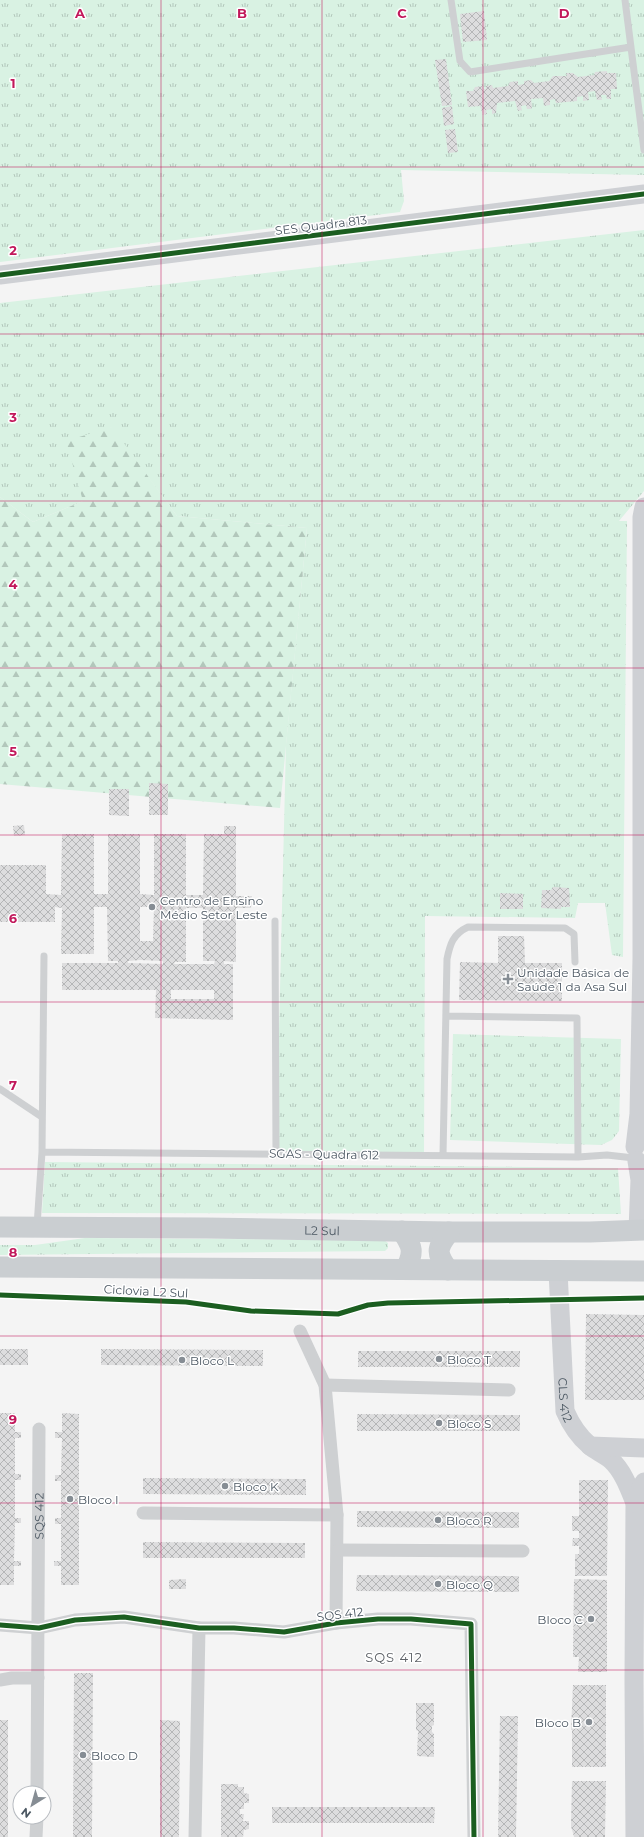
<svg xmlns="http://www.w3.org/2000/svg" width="644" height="1837" font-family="Montserrat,sans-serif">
  <defs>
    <pattern id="grass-tufts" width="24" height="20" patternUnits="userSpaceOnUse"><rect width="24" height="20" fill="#d9f2e3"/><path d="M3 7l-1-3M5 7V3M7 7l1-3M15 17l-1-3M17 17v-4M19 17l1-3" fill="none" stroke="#b2c7bb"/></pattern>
    <pattern id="forest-firs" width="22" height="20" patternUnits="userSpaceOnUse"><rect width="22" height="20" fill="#d9f2e3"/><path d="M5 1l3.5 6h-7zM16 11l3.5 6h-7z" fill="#b2c7bb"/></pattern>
    <pattern id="building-cross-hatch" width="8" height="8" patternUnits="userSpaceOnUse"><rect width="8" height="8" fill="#ddddde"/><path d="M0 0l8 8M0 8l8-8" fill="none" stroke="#b5b6b7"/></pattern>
  </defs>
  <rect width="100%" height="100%" fill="#f4f4f4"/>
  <!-- grass -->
  <path fill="url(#grass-tufts)" d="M0 0H644V175L401 170 404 201 400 212 0 262Z
    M644 230V491L619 521H627L623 957 612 955 605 903H578L575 918 425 916 424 1155 276 1154 286 744 307 528 177 516 111 427 83 501 33 522 0 497V303Z
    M453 1034 621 1039 619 1131 612 1140 601 1145 450 1140Z
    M45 1162 618 1168 621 1214 42 1213Z
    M85 1238 384 1240 388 1243V1248L385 1251 0 1255V1245H35Z"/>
  <!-- forest -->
  <path fill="url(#forest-firs)" d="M112 427 177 516 307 528 280 808 0 784V497L33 522 83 501 66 441Z"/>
  <!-- building -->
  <path fill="url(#building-cross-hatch)" fill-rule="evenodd" d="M484 11 487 40 463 42 460 14Z
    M446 59 452 105 442 106 435 60Z
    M607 71V73H616L617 89H611V99H607L606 95H601L602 100H597L595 91 588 92 589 100 583 101V96L577 97V101L556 103 555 99 550 100V105L544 106 543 98 531 99 532 107 531 109H527L526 105 521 106 522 110 518 111 515 101 497 103 496 113 492 114V109L486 110 487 114 483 115 480 106 468 107 466 91H473L475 87 483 86 484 89H486V86L492 85 493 88 508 86 510 82 518 81V85L524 84V81L531 80 534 83 549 81 553 76H567L566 73H573L578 77 594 75 595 72Z
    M452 106 454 124 444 126 442 108Z
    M455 129 458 152 448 153 445 130Z
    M149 783 168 784V815H149Z
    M109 789H129V816L109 815Z
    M24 825 25 835 14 836 13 826Z
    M224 826H236V896H252L251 908H236V962L224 961V964H233V1020L155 1018 156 990H62V963H118V961H108L107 907H94V954H61L62 908 55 907V922H0V865H46V894L61 895 62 834H94V894H108V834H140V894L154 895V834H186V895H203L204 834H224ZM140 907H154L153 941H140ZM186 908H203V961H215L214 964H174L175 962H186ZM140 960 163 961V964L128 963V961ZM171 990H214V999H171Z
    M553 887 569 888 570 907H561V909L541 908 542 890H551Z
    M500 893 523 894V909H500Z
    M498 936H524L525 963H562V1001L459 1000 460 962 498 963Z
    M586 1314 644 1315V1400H585Z
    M0 1349H28V1365H0Z
    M101 1349 263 1350V1366L101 1365Z
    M358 1351H520V1367H358Z
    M0 1413H15V1432H21V1438H15V1474H21V1480H15V1518H21V1523H15L14 1561H21V1566H14V1585H0Z
    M62 1413 79 1414V1585H61V1566H54V1561H61V1524H55V1518H61V1481H55V1475H61L62 1438H55V1432H62Z
    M357 1414 520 1415V1431H357Z
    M143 1478 306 1479V1495L143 1494Z
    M579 1480H608L607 1576H575V1554H579V1546H572L573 1538H579V1531H572V1516H579Z
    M357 1511 519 1512V1528L357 1527Z
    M143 1542 305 1543V1558H143Z
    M357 1575 519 1576V1592L356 1591Z
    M186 1579V1589H169V1580Z
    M574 1579 607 1580V1672H578L579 1657H573Z
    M74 1673H93L92 1837H73Z
    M573 1685H606V1767H572V1730H571Z
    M416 1703H434V1725L432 1726V1732L434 1734V1757L417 1756 418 1731 416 1730Z
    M500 1716H518L516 1837H498Z
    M0 1720H8V1837H0Z
    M160 1720 180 1721 179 1837H160Z
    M572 1781H606L605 1837H574L571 1826Z
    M221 1784H238V1787H244V1793L249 1794V1803H244V1809H240V1814H244L243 1821H249V1829L244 1830 243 1837H221Z
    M272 1807H435L434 1823H272Z"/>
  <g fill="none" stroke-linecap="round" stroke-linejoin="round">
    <!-- lane -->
    <path stroke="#ced0d2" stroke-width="7" d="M451 0 460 61 470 72 631 47
      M625 0 644 150
      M275 921 276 1154
      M446 1016 577 1018 578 1157
      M0 1089 42 1117
      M42 1152 578 1157 607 1155 634 1158
      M443 1155 447 959C450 944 453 934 468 927L565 928 574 934 575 962
      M37 1226 42 1152 44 956"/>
    <!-- street -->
    <g stroke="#ced0d2" stroke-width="13">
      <path d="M300 1331 325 1385 337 1515 336 1623"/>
      <path d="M325 1385 509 1390"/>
      <path d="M143 1513 337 1515"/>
      <path d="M338 1550 523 1551"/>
      <path d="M0 1625 39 1628 75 1620 124 1617 199 1628H234L284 1632 336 1623 378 1619H411L471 1624 474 1837"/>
      <path d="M0 1680 12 1678H38"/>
      <path id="s1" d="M37 1793 39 1429"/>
      <path d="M36 1837 37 1817"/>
      <path d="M195 1837 199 1628"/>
    </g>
    <!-- secondary -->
    <g stroke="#ced0d4" stroke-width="19">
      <path d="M0 275 644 194"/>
      <path d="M635 1147 639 1114 642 958V517L644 507"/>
      <path d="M637 1161 640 1180 638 1230"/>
      <path id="s2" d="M558 1271 565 1411C571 1425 578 1436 590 1446 596 1451 604 1454 611 1460 623 1471 629 1488 635 1503L634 1681 635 1837"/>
      <path d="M590 1446 644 1448"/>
      <path d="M635 1503 644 1482"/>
    </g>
    <!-- primary -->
    <g stroke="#caced1" stroke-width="21">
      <path id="s3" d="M0 1227 206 1228 449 1232H590L644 1230"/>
      <path d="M402 1231C413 1247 414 1252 406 1269"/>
      <path d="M0 1267 644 1271"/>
      <path d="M448 1270C436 1253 436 1249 449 1232"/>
    </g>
    <!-- cycleway casing -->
    <g stroke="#fff" stroke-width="8">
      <path id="cycleway" d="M0 275 644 194
        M0 1295 186 1302 251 1311 338 1314 368 1305 388 1303 644 1298
        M0 1625 39 1628 75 1620 124 1617 199 1628H234L284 1632 336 1623 378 1619H411L471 1624 474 1837"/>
    </g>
    <!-- cycleway -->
    <use href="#cycleway" stroke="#1b5e20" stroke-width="5"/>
  </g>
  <!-- grid -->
  <path fill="none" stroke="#c2185b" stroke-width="1" stroke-opacity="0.55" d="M161 0V1837M322 0V1837M483 0V1837M0 167H644M0 334H644M0 501H644M0 668H644M0 835H644M0 1002H644M0 1169H644M0 1336H644M0 1503H644M0 1670H644"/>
  <!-- markers -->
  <g fill="#868d94" stroke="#fff" stroke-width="1.5">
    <circle cx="152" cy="907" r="4"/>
    <path d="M506 973h4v4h4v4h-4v4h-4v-4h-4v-4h4z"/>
    <circle cx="439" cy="1359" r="4"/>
    <circle cx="182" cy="1360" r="4"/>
    <circle cx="439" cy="1423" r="4"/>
    <circle cx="225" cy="1486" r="4"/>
    <circle cx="70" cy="1499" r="4"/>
    <circle cx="438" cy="1520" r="4"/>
    <circle cx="438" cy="1584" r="4"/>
    <circle cx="591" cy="1619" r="4"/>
    <circle cx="589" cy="1722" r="4"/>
    <circle cx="83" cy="1755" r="4"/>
  </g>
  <g text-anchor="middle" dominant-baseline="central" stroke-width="3" stroke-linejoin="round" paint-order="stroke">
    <!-- street labels -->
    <g font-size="12" fill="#4a5661" stroke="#fff">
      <text transform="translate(321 225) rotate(-7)">SES Quadra 813</text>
      <text transform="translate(324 1154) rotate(1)">SGAS - Quadra 612</text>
      <text stroke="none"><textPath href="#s3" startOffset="322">L2 Sul</textPath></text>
      <text transform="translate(146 1291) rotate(3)">Ciclovia L2 Sul</text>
      <text stroke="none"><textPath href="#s2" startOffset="129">CLS 412</textPath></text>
      <text stroke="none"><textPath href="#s1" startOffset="277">SQS 412</textPath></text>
      <text transform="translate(340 1614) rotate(-7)">SQS 412</text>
    </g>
    <!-- poi labels -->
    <g font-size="12" fill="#4a5661" stroke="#fff" text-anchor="start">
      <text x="160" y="900">Centro de Ensino<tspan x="160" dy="14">Médio Setor Leste</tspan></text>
      <text x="517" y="972">Unidade Básica de<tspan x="517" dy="14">Saúde 1 da Asa Sul</tspan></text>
      <text x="447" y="1359">Bloco T</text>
      <text x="190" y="1360">Bloco L</text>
      <text x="447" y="1423">Bloco S</text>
      <text x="233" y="1486">Bloco K</text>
      <text x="78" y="1499">Bloco I</text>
      <text x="446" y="1520">Bloco R</text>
      <text x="446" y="1584">Bloco Q</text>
      <text x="583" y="1619" text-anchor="end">Bloco C</text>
      <text x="581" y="1722" text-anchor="end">Bloco B</text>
      <text x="91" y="1755">Bloco D</text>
    </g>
    <!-- neighbourhood labels -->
    <g font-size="13" letter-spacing="1" fill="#5f6368" stroke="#fff">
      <text x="394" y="1657">SQS 412</text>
    </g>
  </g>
  <g font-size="13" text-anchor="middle" font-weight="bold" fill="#c2185b" stroke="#fff" stroke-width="3" stroke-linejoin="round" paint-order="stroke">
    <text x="80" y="18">A</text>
    <text x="242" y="18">B</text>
    <text x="402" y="18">C</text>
    <text x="564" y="18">D</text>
    <text x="13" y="88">1</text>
    <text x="13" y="255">2</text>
    <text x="13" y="422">3</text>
    <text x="13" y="589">4</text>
    <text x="13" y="756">5</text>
    <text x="13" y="923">6</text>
    <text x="13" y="1090">7</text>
    <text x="13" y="1257">8</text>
    <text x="13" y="1424">9</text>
  </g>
  <!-- north arrow -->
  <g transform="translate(32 1805) rotate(217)"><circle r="19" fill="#ffffff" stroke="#b7bbc0"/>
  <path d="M0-3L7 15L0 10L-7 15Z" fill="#868d94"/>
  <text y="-6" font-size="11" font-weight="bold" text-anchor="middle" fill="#4a5661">N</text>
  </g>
</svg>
